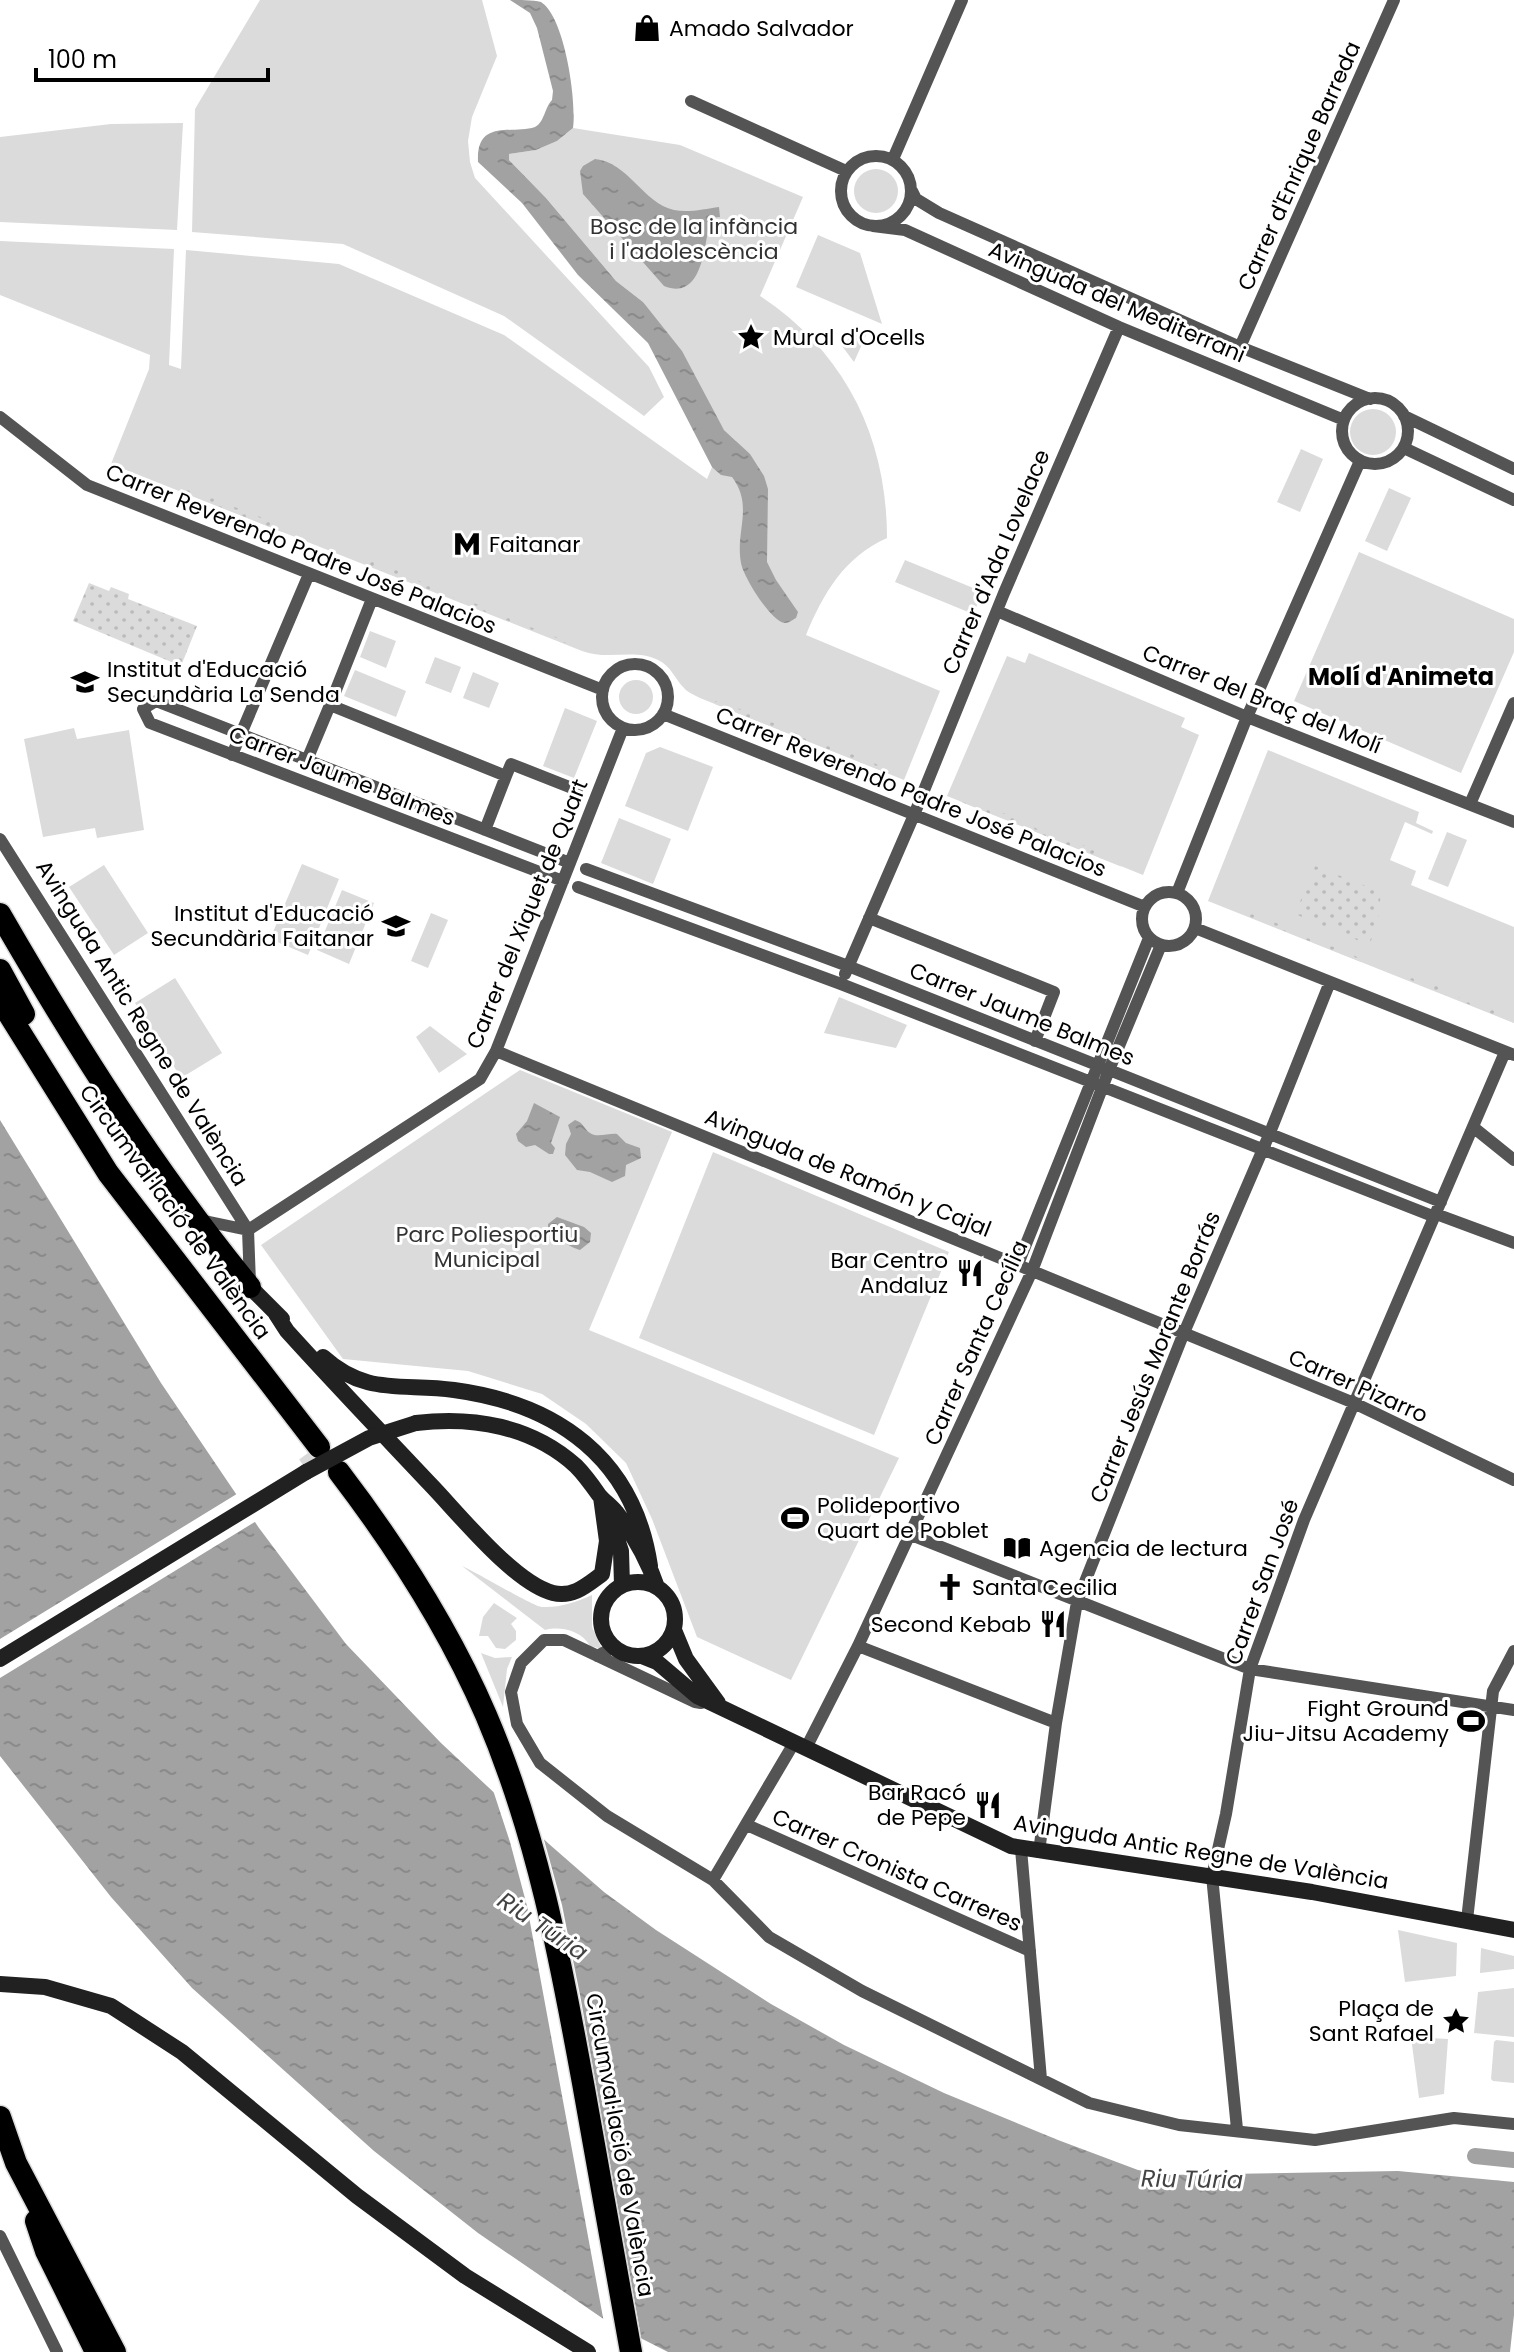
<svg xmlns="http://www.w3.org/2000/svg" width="1514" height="2352" font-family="Poppins,sans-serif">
  <defs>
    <pattern id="garden-dots" width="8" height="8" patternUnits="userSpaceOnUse" patternTransform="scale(2)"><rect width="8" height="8" fill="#dbdbdb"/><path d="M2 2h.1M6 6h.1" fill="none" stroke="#bababa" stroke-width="1.8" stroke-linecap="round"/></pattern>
    <pattern id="water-ripples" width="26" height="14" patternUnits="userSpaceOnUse" patternTransform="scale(2)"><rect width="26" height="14" fill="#a2a2a2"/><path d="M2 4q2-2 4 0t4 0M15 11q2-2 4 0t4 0" fill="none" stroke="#8a8a8a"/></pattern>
  </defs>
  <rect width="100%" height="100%" fill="#fff"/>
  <!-- green -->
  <path fill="#dbdbdb" d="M260 0H482L497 56 472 117 468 141 470 162 475 178 649 367 664 397 644 416 504 316 343 244 192 232 195 109Z
    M183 123 177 230 0 222V137L111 124Z
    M573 128 680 145 803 197 760 296C845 352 887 437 887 538 844 557 823 594 806 635L940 691 904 780 700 698C695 695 688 693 684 688 675 679 671 666 658 660 634 648 609 661 582 651L111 464 149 369 150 355 0 295V241L174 249 169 365 181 369 186 250 339 264 504 335 707 479 712 467 736 441 724 430 643 302 616 281 546 198 509 160V154L536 150 557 141Z
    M854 191a22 22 0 1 1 44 0a22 22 0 1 1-44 0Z
    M818 235 860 253 882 324 796 287Z
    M858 328 867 333 854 362 842 346Z
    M1350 432a23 23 0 1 1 46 0a23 23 0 1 1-46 0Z
    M1301 449 1323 459 1300 512 1277 502Z
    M1389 488 1411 498 1387 551 1365 541Z
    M1359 552 1514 619V652L1461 773 1294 701Z
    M905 560 983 592 973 614 895 582Z
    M370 631 396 641 386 668 360 657Z
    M1029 653 1185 718 1181 727 1199 735 1143 875 947 796 1007 656 1025 663Z
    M435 657 461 667 451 693 425 683Z
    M355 670 406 691 396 717 344 696Z
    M473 672 499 683 489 708 463 698Z
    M619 697a17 17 0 1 1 34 0a17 17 0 1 1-34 0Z
    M565 708 597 721 574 778 543 766Z
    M74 728 77 739 129 730 144 830 97 838 95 828 43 837 24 739Z
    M660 747 713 767 688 831 625 806 646 753Z
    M1268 750 1419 812 1416 823 1433 831 1432 834 1405 822 1390 860 1416 871 1411 885 1514 927V1023L1208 901Z
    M619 818 671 839 653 884 601 863Z
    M1447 832 1467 840 1448 887 1428 879Z
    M302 864 339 879 308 955 270 939Z
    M104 865 148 933 114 955 69 887Z
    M342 890 374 903 349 964 317 950Z
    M431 913 448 920 428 968 411 961Z
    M175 978 222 1053 181 1078 135 1003Z
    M839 997 907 1025 896 1048 824 1033Z
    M430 1026 467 1054 439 1073 416 1037Z
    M520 1070 672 1132 589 1330 899 1458 791 1680 697 1637 652 1519 626 1463 586 1424 542 1394 468 1371 343 1359 261 1245Z
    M713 1152 949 1252 874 1435 639 1338Z
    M462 1566C476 1572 534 1607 542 1607 559 1608 576 1602 592 1595V1627L602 1649 590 1646C581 1630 560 1626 545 1630Z
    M494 1603 517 1618 511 1624 516 1631V1640L505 1649 496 1648 488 1636H479L483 1617Z
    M481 1653 495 1658 512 1657 507 1669 503 1707Z
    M1398 1930 1457 1943 1456 1976 1405 1982Z
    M1481 1948 1514 1956V1969L1480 1973Z
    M1514 1988V2037L1474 2033 1478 1992Z
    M1411 2037 1448 2039 1444 2094 1419 2098Z
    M1496 2040 1514 2042V2083L1493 2081 1491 2079 1494 2042Z"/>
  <!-- garden -->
  <path fill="url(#garden-dots)" d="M185 488 271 521 284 527 282 532 183 492Z
    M354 555 394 569 449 595 448 597 352 559Z
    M89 583 109 591 111 587 129 594 128 599 197 626 181 666 73 621Z
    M453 597C480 603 504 617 530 627 550 635 564 639 583 650L452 599Z
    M715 701C752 711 784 729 819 743 841 751 863 756 883 768L882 771 715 704Z
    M959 801 1010 815 1049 835 1099 850 1122 867Z
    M1315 866 1381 892 1377 927 1369 945 1295 914Z
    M1246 913C1270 917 1288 930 1310 939 1330 947 1342 947 1362 960L1361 962 1245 915Z
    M1389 971 1433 984 1472 1004 1512 1016 1514 1023Z"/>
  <!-- water -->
  <path fill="url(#water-ripples)" d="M510 0C519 0 533 0 541 2 565 17 577 102 573 128L557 141 536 150 509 154V160L546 198 616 281 643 302 682 351 724 430 750 454 764 476 768 489 767 562 776 580 798 612 796 618C792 620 789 623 785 623 771 622 743 576 741 563 735 531 754 506 732 477L721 475 712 467 648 343 578 275 522 203 478 162C476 118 512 135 535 127 544 123 545 107 552 100L553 91 537 28 530 13Z
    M595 159C628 162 643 203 674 210 688 213 705 209 719 207L720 217 710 218C705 243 703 302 664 286L583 194 580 171 583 166Z
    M534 1103 560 1117 551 1143 555 1148 553 1154H549L535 1145 526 1147 518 1141 516 1134 527 1121Z
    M0 1120 161 1383 259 1528 346 1644 441 1743 549 1844 604 1892 656 1930 771 2004 844 2045 944 2093 1058 2140 1138 2170 1166 2175 1398 2171 1514 2182V2315L1510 2352H668L605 2320 478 2233 374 2151 192 1988 111 1897 0 1756Z
    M575 1120C584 1123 583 1128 590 1133 596 1138 609 1133 617 1134L626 1143 640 1148 641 1158 626 1165 625 1176 612 1182 590 1172 577 1170 565 1155 566 1144 571 1134 568 1125Z
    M557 1217 584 1227 591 1233 590 1242 580 1250C572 1248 552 1236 548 1231V1224Z"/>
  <!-- pier -->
  <path fill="#fff" d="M240 1492 258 1520 0 1678V1639Z
    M491 1784 543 1836 562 1905 581 2000 642 2343 604 2323 527 1906 510 1842Z"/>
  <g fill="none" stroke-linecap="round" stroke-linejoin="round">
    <!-- canal -->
    <path stroke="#a2a2a2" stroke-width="16" d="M1475 2156 1514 2160"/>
    <!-- highway-tunnel -->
    <path stroke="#d9d9d9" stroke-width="22" stroke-dasharray="22 11" stroke-linecap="butt" d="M308 1453 327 1479"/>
    <!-- highway casing -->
    <g stroke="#dbdbdb" stroke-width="25">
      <path id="highway" d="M0 914C75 1044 155 1171 250 1287
        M0 970 24 1014
        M0 1000 108 1173 319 1447
        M339 1472C397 1548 448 1627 486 1715 537 1834 560 1957 583 2083 599 2173 615 2262 631 2352
        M0 2117 16 2163 115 2352
        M36 2221 46 2251 96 2352"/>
    </g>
    <!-- street -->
    <path stroke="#545454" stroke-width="12" d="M691 101 846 171
      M841 191a35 35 0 1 1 70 0a35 35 0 1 1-70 0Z
      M893 159 962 0
      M912 191 916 199 939 213 1240 347 1370 399
      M873 226 905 230 1119 327 1344 420
      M1240 347 1394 0
      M1342 431a33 33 0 1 1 66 0a33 33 0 1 1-66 0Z
      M1404 416 1514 469
      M0 417 87 485 603 690
      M1404 448 1514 500
      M372 599 330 705 506 776 511 764 577 790
      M997 611 1247 717 1514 822
      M602 697a33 33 0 1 1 66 0a33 33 0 1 1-66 0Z
      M663 714 1145 907
      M232 755 309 574
      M307 760 330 705
      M1470 804 1514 703
      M485 830 506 776
      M0 839 248 1230
      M586 869 848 966 1441 1202
      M563 881 150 723 143 709 156 701 570 863
      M578 887 841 984 1435 1217
      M1142 919a27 27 0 1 1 54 0a27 27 0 1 1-54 0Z
      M1177 893 1247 717 1360 461
      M869 918 1054 992 1035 1041
      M1195 928 1514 1055
      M845 974 914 815 1004 593 1119 327
      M496 1051 1354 1403 1514 1480
      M1473 1127 1514 1160
      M1436 1214 1514 1243
      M200 1220 248 1230
      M248 1230 480 1079 496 1051 623 728
      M248 1230 250 1283
      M1018 1264 1149 938
      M911 1535 1250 1669 1514 1710
      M858 1646 1056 1723
      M597 1656 614 1647
      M701 1703 695 1702 564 1640H544L521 1663 511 1692 517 1724 540 1763 607 1816 713 1880 769 1937 862 1991 1089 2103 1179 2125 1315 2140 1454 2118 1514 2124
      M806 1748 858 1646 1032 1271 1109 1070 1161 945
      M747 1825 1030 1951
      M1021 1849 1041 2079
      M1039 1852 1056 1723 1077 1602 1183 1335 1269 1135 1330 982
      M713 1880 794 1743
      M1467 1920 1493 1691 1514 1651
      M1237 2129 1212 1876 1226 1814 1250 1669 1304 1520 1505 1052
      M0 2236 57 2352"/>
    <!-- secondary -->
    <path stroke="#212121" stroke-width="16" d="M250 1287 282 1319
      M276 1314 287 1331C334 1383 382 1433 430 1484 459 1514 514 1583 553 1593 573 1598 587 1585 602 1574L607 1541 601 1497
      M323 1357C366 1396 402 1383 454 1390 558 1404 634 1459 650 1566
      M416 1423C473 1416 532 1426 576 1466 585 1475 592 1485 599 1495 604 1501 611 1506 616 1512 633 1534 648 1561 657 1587
      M612 1524 621 1551 622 1585
      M601 1619a37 37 0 1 1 74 0a37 37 0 1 1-74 0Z
      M674 1630 686 1659 718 1703
      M642 1656 657 1662 697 1696 1011 1846 1312 1892 1514 1930
      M0 1659 306 1472
      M0 1984 45 1987 111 2006 182 2052 357 2196 465 2276 588 2352"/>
    <!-- highway -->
    <use href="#highway" stroke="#000" stroke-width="22"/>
    <!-- secondary-bridge -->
    <path stroke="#212121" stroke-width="16" d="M306 1472 369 1438 416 1423"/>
  </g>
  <!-- icons -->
  <defs>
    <g id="shop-bare" transform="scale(2.16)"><path d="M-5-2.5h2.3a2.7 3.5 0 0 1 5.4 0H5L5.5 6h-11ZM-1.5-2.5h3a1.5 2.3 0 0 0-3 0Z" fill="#000" stroke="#fff" stroke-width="2.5" paint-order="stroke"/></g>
    <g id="sight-bare" transform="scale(2.16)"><path d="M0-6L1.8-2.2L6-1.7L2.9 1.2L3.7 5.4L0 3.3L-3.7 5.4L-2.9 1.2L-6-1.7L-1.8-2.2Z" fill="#000" stroke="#fff" stroke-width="2.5" paint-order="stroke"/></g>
    <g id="metro-bare" transform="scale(2.16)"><path d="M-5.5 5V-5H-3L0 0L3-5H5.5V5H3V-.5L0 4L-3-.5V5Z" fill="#000" stroke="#fff" stroke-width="2.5" paint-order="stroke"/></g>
    <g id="school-bare" transform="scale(2.16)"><path d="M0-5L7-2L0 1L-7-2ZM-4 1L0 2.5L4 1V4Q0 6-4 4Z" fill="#000" stroke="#fff" stroke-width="2.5" paint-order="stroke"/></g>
    <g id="restaurant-bare" transform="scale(2.16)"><path d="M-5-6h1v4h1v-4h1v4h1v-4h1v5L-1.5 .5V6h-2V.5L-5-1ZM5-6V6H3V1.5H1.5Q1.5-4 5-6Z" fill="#000" stroke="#fff" stroke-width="2.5" paint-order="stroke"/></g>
    <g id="stadium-bare" transform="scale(2.16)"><path d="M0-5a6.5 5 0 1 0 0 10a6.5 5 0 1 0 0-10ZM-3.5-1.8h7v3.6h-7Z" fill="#000" stroke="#fff" stroke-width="2.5" paint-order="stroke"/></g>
    <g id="library-bare" transform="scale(2.16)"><path d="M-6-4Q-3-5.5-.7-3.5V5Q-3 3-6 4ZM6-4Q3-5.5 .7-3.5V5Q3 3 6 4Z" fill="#000" stroke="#fff" stroke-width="2.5" paint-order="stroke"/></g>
    <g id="church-bare" transform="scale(2.16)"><path d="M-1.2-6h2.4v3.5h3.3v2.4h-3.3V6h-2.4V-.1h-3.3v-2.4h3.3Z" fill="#000" stroke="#fff" stroke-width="2.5" paint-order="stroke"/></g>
  </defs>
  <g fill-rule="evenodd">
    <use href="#shop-bare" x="647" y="28"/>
    <use href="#sight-bare" x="751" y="337"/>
    <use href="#metro-bare" x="467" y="544"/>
    <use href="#school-bare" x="85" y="682"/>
    <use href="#school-bare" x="396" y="926"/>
    <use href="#restaurant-bare" x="970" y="1273"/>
    <use href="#stadium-bare" x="795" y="1518"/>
    <use href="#library-bare" x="1017" y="1548"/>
    <use href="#church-bare" x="950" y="1587"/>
    <use href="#restaurant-bare" x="1053" y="1624"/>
    <use href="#stadium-bare" x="1471" y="1721"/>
    <use href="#restaurant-bare" x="988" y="1805"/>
    <use href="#sight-bare" x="1456" y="2021"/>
  </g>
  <g text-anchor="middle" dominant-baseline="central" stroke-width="6" stroke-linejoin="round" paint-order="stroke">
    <!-- poi labels -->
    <g font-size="22" fill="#000" stroke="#fff" text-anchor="start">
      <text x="669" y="28">Amado Salvador</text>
      <text x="773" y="337">Mural d'Ocells</text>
      <text x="489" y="544">Faitanar</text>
      <text x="107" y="669">Institut d'Educació<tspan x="107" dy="25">Secundària La Senda</tspan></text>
      <text x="374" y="913" text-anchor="end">Institut d'Educació<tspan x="374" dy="25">Secundària Faitanar</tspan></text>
      <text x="948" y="1260" text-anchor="end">Bar Centro<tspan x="948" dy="25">Andaluz</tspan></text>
      <text x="817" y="1505">Polideportivo<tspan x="817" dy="25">Quart de Poblet</tspan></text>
      <text x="1039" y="1548">Agencia de lectura</text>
      <text x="972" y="1587">Santa Cecilia</text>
      <text x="1031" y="1624" text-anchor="end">Second Kebab</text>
      <text x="1449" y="1708" text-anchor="end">Fight Ground<tspan x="1449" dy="25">Jiu-Jitsu Academy</tspan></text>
      <text x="966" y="1792" text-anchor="end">Bar Racó<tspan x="966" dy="25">de Pepe</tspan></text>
      <text x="1434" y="2008" text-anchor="end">Plaça de<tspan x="1434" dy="25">Sant Rafael</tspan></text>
    </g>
    <!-- street labels -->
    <g font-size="22" fill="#000" stroke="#fff">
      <text transform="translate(1299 166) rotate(-66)">Carrer d'Enrique Barreda</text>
      <text transform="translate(1117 302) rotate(23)">Avinguda del Mediterrani</text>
      <text transform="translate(301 549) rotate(22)">Carrer Reverendo Padre José Palacios</text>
      <text transform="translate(996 562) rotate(-67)">Carrer d'Ada Lovelace</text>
      <text transform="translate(1262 699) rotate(22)">Carrer del Braç del Molí</text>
      <text transform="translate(342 776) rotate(21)">Carrer Jaume Balmes</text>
      <text transform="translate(911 792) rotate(22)">Carrer Reverendo Padre José Palacios</text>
      <text transform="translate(527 914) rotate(-68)">Carrer del Xiquet de Quart</text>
      <text transform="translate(1022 1014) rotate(22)">Carrer Jaume Balmes</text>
      <text transform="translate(142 1023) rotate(58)">Avinguda Antic Regne de València</text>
      <text transform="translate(848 1173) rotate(22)">Avinguda de Ramón y Cajal</text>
      <text transform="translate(175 1212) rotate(54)">Circumval·lació de València</text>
      <text transform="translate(976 1343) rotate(-66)">Carrer Santa Cecília</text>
      <text transform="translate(1155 1357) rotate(-68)">Carrer Jesús Morante Borrás</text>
      <text transform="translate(1358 1386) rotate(24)">Carrer Pizarro</text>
      <text transform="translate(1262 1582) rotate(-70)">Carrer San José</text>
      <text transform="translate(1201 1852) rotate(9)">Avinguda Antic Regne de València</text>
      <text transform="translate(897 1870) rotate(24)">Carrer Cronista Carreres</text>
      <text transform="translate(620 2145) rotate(80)">Circumval·lació de València</text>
    </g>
    <!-- park labels -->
    <g font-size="22" fill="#323232" stroke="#fff">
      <text x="694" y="226">Bosc de la infància<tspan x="694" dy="25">i l'adolescència</tspan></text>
      <text x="487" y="1234">Parc Poliesportiu<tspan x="487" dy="25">Municipal</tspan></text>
    </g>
    <!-- neighbourhood labels -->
    <g font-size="24" font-weight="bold" fill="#000" stroke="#fff">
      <text x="1401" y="676">Molí d'Animeta</text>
    </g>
    <!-- water labels -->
    <g font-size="24" font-style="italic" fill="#434343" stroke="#fff">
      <text transform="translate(543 1926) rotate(34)">Riu Túria</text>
      <text transform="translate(1192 2179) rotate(1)">Riu Túria</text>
    </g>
  </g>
  <!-- scale -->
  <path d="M36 68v12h232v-12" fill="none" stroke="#000000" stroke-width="4"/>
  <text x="48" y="68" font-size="24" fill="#000000" stroke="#ffffff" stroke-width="6" paint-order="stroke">100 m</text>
</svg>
